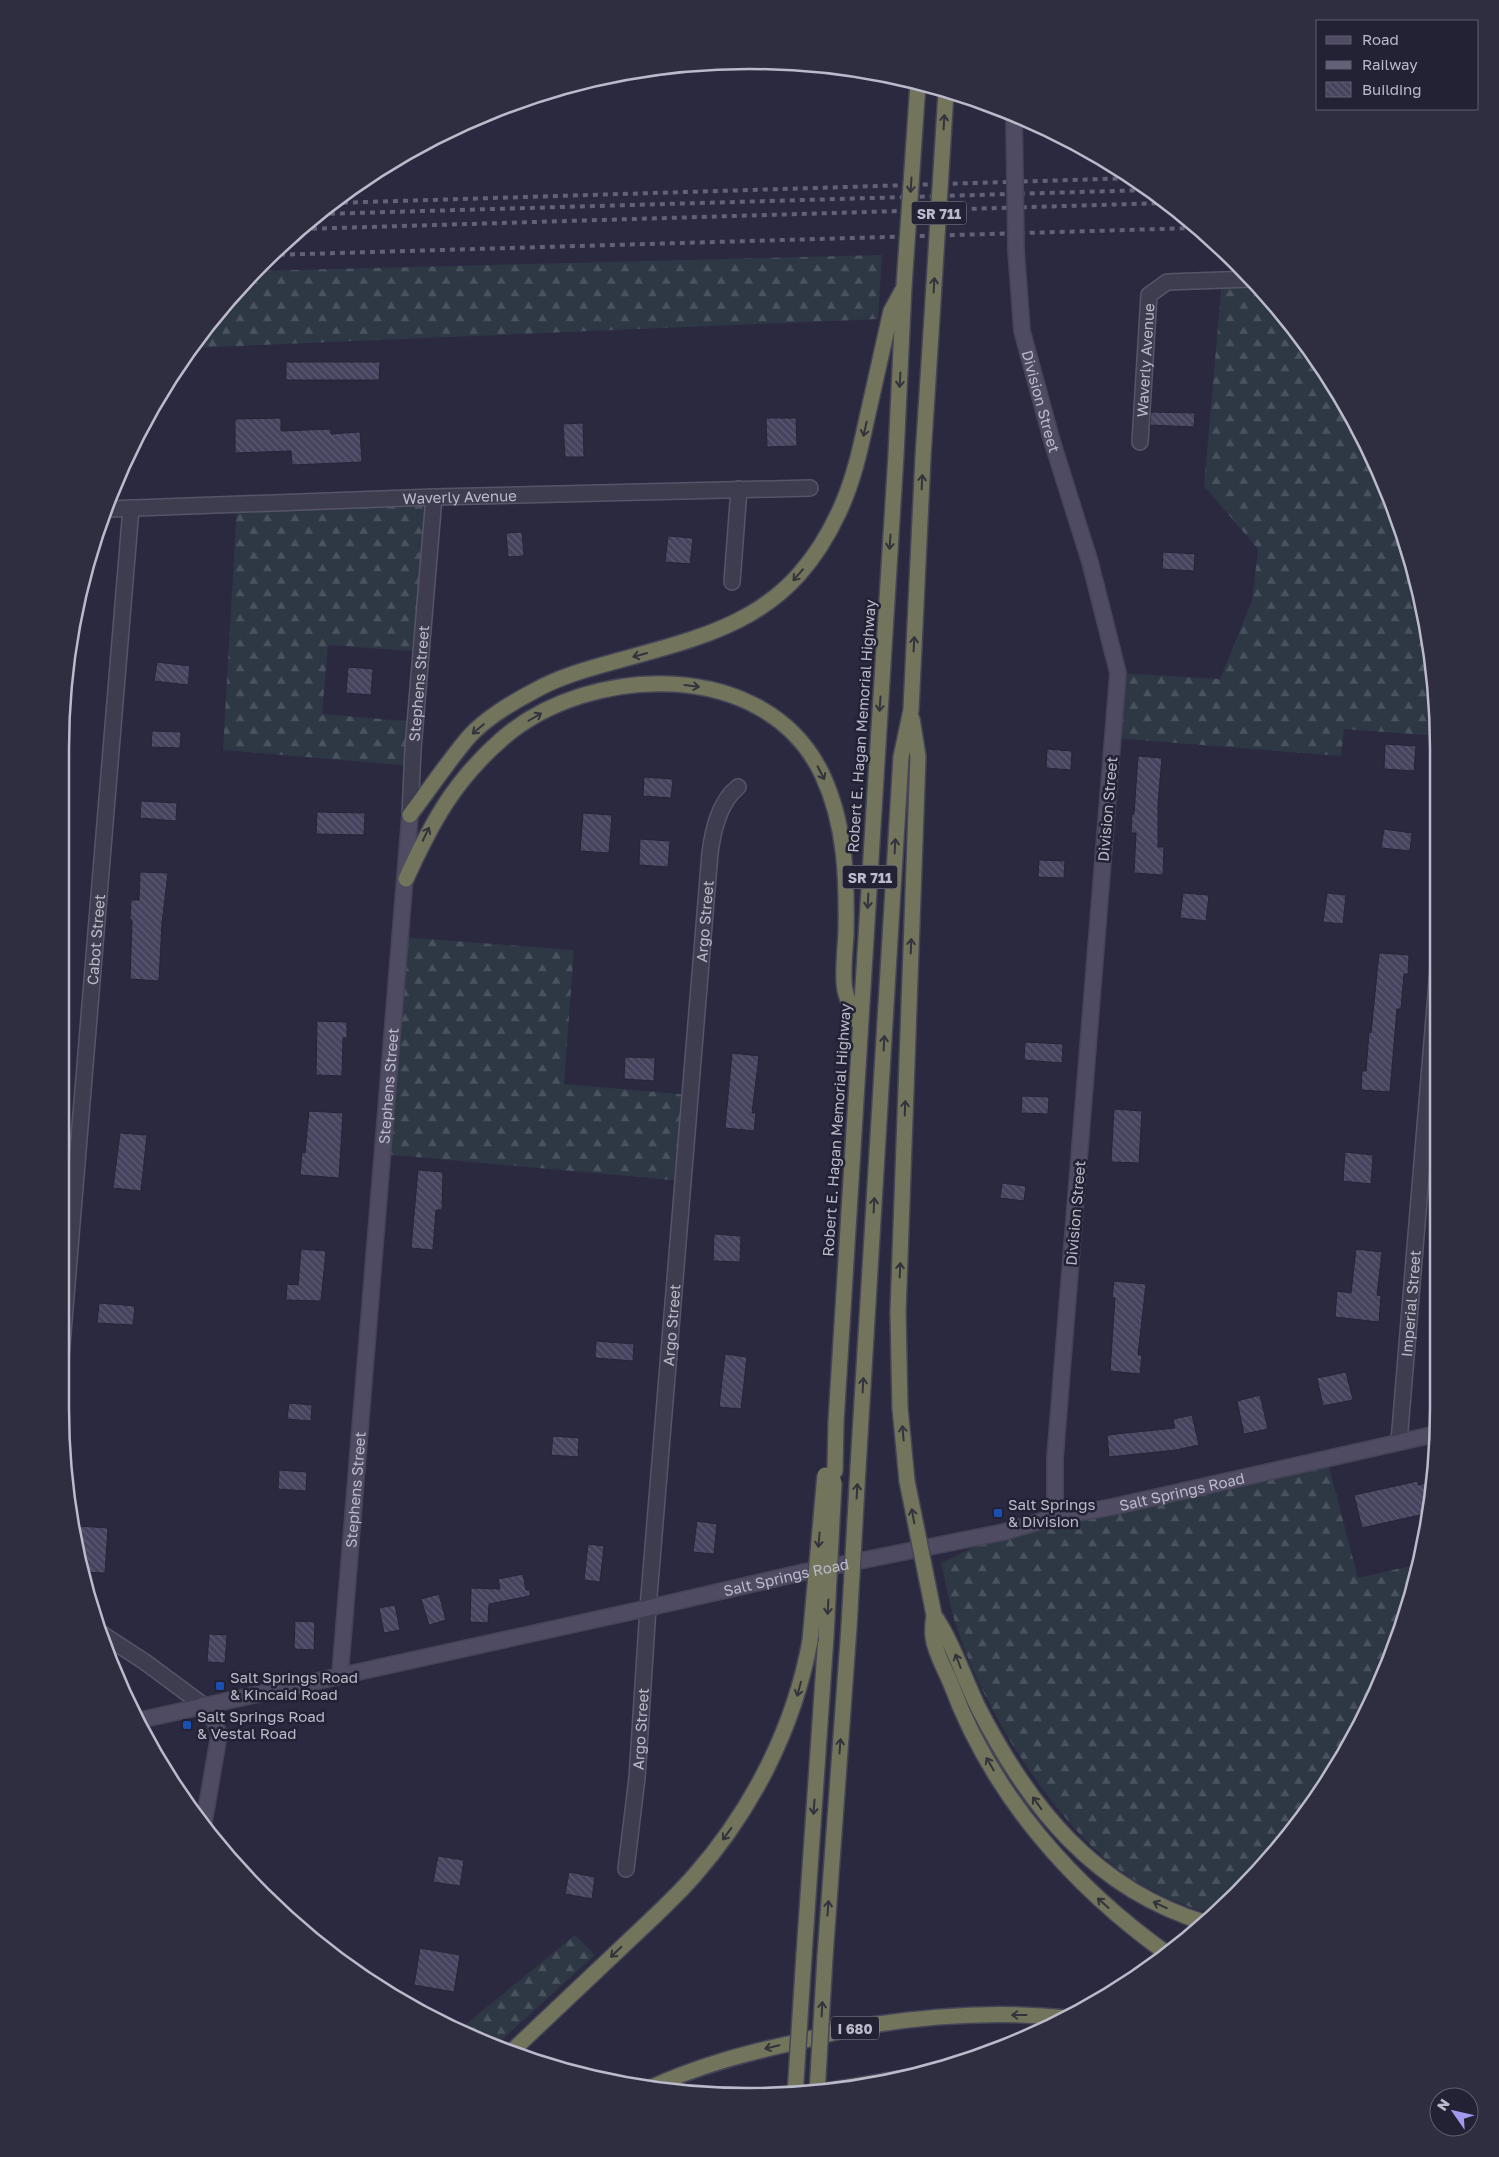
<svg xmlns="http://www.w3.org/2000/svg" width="1499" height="2157" font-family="'Golos Text',sans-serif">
  <defs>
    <pattern id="forest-firs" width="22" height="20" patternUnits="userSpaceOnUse" patternTransform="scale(1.25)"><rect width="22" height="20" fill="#2e3744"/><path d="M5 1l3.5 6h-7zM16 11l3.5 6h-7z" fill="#4a525e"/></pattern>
    <pattern id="building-back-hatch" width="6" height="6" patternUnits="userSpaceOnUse" patternTransform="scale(1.25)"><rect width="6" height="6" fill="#45435d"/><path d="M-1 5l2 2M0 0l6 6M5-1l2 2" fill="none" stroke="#5e5c73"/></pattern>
  </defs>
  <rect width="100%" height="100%" fill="#2a2940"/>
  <!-- forest -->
  <path fill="url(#forest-firs)" d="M882 255 878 319 191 348 202 330 254 271Z
    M1251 279 1323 366 1368 444 1372 457V463H1374L1426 615 1438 736 1344 729 1341 756 1113 738 1118 673 1220 679 1252 601 1258 549 1204 486 1222 280Z
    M434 497 423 652 328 645 322 714 416 722 412 766 223 750 237 504Z
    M401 937 574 950 564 1084 690 1095 683 1181 383 1154Z
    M1327 1459 1358 1578 1419 1564 1386 1672 1323 1791 1237 1895 1215 1915C1184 1906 1155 1894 1128 1876 1054 1826 981 1706 955 1622 949 1603 946 1582 941 1563L1004 1532Z
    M575 1935 595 1955 494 2047 485 2044 459 2030Z"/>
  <!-- building -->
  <path fill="url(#building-back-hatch)" stroke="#252437" d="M286 362H380L379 380H286Z
    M1151 412 1195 413 1194 427 1150 425Z
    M281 418V431L331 429V434L360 432 362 462 292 465 291 451 235 453V419Z
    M766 418H796L797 446 767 447Z
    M583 423 584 457H565L563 424Z
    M522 532 524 556 508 557 506 533Z
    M668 536 693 538 690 564 665 562Z
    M1163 552 1195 554 1194 571 1162 569Z
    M157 662 190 666 188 685 154 681Z
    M348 667 373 669 371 695 346 693Z
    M152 731 181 732 180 748 151 747Z
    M1385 744 1416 746 1414 771 1384 769Z
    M1047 749 1072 751 1071 770 1046 768Z
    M1138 756 1162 758 1158 803V847H1164L1163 875 1134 873 1136 833H1131L1132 814H1134Z
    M644 777 673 779 671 798 643 796Z
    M141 801 177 803 176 821 140 818Z
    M317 812 365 813 364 835 316 834Z
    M583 813 612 815 609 853 580 851Z
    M1384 829 1412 833 1410 851 1381 848Z
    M640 839 670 841 668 867 639 865Z
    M1039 860 1065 861 1064 878 1038 877Z
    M140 872 168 873 162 923 159 981 130 979 132 920 130 919 131 900H139Z
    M1183 893 1209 895 1206 921 1180 918Z
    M1327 893 1346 895 1343 924 1323 922Z
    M1379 953 1409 955 1408 974H1404L1401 1009H1397L1390 1092 1361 1090 1362 1071H1366L1369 1032 1371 1033Z
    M317 1021 347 1022V1038H343L342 1076 316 1075Z
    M1025 1042 1063 1044 1062 1063 1024 1060Z
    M732 1053 759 1056 752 1113H756L754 1131 725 1128Z
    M625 1057 655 1058 654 1081 624 1079Z
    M1022 1096 1049 1097 1048 1114 1021 1113Z
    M1114 1109 1142 1111 1139 1163 1111 1162Z
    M309 1111 343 1113 339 1178 300 1175 302 1152 305 1153Z
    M120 1133 147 1135 141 1191 113 1188Z
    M1345 1152 1373 1155 1371 1184 1343 1181Z
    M418 1170 443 1172 442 1210H436L433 1250 411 1248Z
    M1002 1183 1026 1186 1024 1201 1000 1198Z
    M714 1234 741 1236 740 1262 713 1261Z
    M301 1249 326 1251 321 1301 286 1300 287 1284 298 1285Z
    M1356 1249 1382 1252 1377 1295 1381 1296 1379 1322 1335 1317 1337 1291 1351 1293Z
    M1114 1281 1146 1284 1138 1355H1142L1140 1374 1110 1371 1115 1298H1112Z
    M99 1303 135 1306 133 1325 97 1323Z
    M596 1341 634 1344 633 1361 595 1358Z
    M725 1354 747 1357 741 1409 719 1407Z
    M1346 1372 1353 1400 1323 1406 1317 1378Z
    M1260 1395 1268 1429 1244 1434 1237 1401Z
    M289 1403 312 1405 311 1421 287 1419Z
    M1192 1415 1199 1445 1176 1450 1109 1457 1107 1435 1175 1428 1173 1419Z
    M553 1436 579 1438 578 1457 551 1455Z
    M279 1470 307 1472 306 1491 278 1489Z
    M1418 1481V1485L1432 1482 1429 1513 1362 1528 1354 1495Z
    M697 1521 717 1524 714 1554 693 1552Z
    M80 1526 108 1528 105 1573 82 1572 79 1549Z
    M588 1544 604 1546 600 1582 584 1580Z
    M523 1574 526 1590H530V1596L489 1604 488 1623 470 1622 471 1588 500 1589 498 1579Z
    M439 1594 446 1620 429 1625 421 1599Z
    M395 1605 400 1630 384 1633 379 1608Z
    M295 1621 315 1622 314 1650 294 1649Z
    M209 1634 227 1635 225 1663 207 1662Z
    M438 1856 464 1860 460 1886 433 1882Z
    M569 1872 595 1877 592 1899 565 1894Z
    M420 1948 460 1955 454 1992 414 1985Z"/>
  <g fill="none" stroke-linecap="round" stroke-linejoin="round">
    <!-- street casing -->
    <g stroke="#565567" stroke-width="18">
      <g id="street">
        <path id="s1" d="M1140 442 1149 295 1167 282 1251 279"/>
        <path id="s2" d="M109 509 434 497 810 488"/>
        <path d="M732 582 739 489"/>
        <path id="s3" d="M410 815 413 749 434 497"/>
        <path id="s4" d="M60 1369 131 508"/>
        <path id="s5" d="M1399 1442 1439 957"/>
        <path d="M102 1634 145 1662 203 1705"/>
        <path id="s6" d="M626 1869 637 1778 648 1608 710 853C713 830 719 802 738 787"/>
      </g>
    </g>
    <!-- secondary casing -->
    <g stroke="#454456" stroke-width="18">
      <g id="secondary">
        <path id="s7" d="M1016 250 1022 331 1052 441 1090 562 1118 673 1055 1458V1517"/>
        <path id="s8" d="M340 1675 410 815"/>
        <path d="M203 1705 214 1720 219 1735 204 1822"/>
        <path id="s9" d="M136 1721 648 1608 804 1572 1004 1532 1055 1517 1112 1507 1436 1434"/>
      </g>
    </g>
    <!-- highway casing -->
    <g stroke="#464557" stroke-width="18">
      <path id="highway" d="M410 815C429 790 447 763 467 739 484 719 511 703 534 691 560 676 591 668 620 660 720 633 791 615 839 512 853 482 860 451 867 418 875 383 883 347 891 311L902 291
        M406 879C432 822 454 781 502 739 589 663 766 657 822 774 846 825 847 880 846 934 845 951 842 975 845 990 847 1001 854 1013 859 1023
        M858 1468 901 757 911 710 923 457 931 333
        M835 1471 836 1422 896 455 904 286
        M907 1481 900 1408 898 1312 918 756 912 719
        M934 1615C953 1643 963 1676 978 1707 1029 1807 1094 1889 1206 1923
        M934 1615C933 1622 932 1630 933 1637 935 1653 945 1669 951 1684 992 1795 1073 1887 1169 1955
        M804 1955 826 1636
        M825 1957 849 1627
        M512 2051C548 2017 585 1982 622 1947 646 1924 672 1901 694 1876 752 1810 794 1728 810 1641
        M650 2088C697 2066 746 2053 797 2042 822 2036 846 2028 871 2025 936 2015 1003 2011 1068 2018
        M820 2092 898 2079"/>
    </g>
    <!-- street -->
    <use href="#street" stroke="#3e3d50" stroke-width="15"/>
    <!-- secondary -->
    <use href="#secondary" stroke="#4e4b62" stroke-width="15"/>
    <!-- highway -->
    <use href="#highway" stroke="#72755b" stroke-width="15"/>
    <!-- rail -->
    <path stroke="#636178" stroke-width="4" stroke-dasharray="5 5" stroke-linecap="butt" d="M333 203 1135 178
      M320 214 1149 190
      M302 229 1165 203
      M270 255 1195 228"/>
    <!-- secondary-bridge casing -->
    <g stroke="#454456" stroke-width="18" stroke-linecap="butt">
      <path id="secondary-bridge" d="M1014 113 1016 250"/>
    </g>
    <!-- highway-bridge casing -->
    <g stroke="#464557" stroke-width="18" stroke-linecap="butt">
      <path id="highway-bridge" d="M904 286 918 83
        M931 333 946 92
        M907 1481 934 1615
        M849 1627 858 1468
        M826 1636 834 1482
        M810 1641 825 1475
        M817 2093 825 1957
        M795 2095 804 1955"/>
    </g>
    <!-- secondary-bridge -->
    <use href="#secondary-bridge" stroke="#4e4b62" stroke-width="15"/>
    <!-- highway-bridge -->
    <use href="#highway-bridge" stroke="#72755b" stroke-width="15"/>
  </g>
  <!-- one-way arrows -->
  <defs><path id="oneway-shaft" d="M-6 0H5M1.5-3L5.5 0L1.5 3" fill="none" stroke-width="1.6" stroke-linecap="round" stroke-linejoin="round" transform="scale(1.25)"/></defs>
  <g stroke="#33333d">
    <use href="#oneway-shaft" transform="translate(944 122) rotate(-87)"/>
    <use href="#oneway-shaft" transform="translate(911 185) rotate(94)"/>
    <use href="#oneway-shaft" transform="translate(934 285) rotate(-87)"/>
    <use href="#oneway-shaft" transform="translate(900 380) rotate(93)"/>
    <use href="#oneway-shaft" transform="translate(865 429) rotate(103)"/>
    <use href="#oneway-shaft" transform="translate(922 482) rotate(-87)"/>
    <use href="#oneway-shaft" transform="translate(890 542) rotate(94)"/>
    <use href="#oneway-shaft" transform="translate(798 575) rotate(131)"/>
    <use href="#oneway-shaft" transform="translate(914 644) rotate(-87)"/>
    <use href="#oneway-shaft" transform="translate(640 655) rotate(164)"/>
    <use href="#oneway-shaft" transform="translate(692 686) rotate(7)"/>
    <use href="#oneway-shaft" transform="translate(880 704) rotate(94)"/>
    <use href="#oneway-shaft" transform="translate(535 717) rotate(-30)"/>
    <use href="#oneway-shaft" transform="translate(478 729) rotate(140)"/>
    <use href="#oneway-shaft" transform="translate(821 773) rotate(63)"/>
    <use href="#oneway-shaft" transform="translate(426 834) rotate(-64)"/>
    <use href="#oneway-shaft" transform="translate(895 846) rotate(-87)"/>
    <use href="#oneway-shaft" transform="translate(868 901) rotate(93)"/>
    <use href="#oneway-shaft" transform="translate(911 946) rotate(-88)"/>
    <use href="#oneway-shaft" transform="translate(884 1043) rotate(-87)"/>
    <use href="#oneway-shaft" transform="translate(905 1108) rotate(-88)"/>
    <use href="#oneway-shaft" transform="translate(874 1205) rotate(-87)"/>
    <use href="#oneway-shaft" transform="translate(900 1270) rotate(-88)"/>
    <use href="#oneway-shaft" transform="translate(863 1385) rotate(-87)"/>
    <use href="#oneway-shaft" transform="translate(903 1433) rotate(-95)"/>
    <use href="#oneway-shaft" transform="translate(857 1491) rotate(-87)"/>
    <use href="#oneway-shaft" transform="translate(913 1516) rotate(-100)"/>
    <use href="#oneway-shaft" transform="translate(819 1540) rotate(95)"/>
    <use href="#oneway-shaft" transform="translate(828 1607) rotate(93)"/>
    <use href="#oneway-shaft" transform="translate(958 1661) rotate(-111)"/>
    <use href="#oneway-shaft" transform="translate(799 1689) rotate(105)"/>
    <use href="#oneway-shaft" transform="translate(840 1746) rotate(-86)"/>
    <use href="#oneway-shaft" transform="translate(990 1764) rotate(-120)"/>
    <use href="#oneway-shaft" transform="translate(1037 1803) rotate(-126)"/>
    <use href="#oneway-shaft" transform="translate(814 1807) rotate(94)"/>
    <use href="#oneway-shaft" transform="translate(727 1834) rotate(126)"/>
    <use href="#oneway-shaft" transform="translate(1103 1903) rotate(-138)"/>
    <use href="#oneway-shaft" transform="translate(1160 1905) rotate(-155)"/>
    <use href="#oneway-shaft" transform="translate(828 1908) rotate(-86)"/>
    <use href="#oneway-shaft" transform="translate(616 1952) rotate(136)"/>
    <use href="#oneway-shaft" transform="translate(822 2009) rotate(-87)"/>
    <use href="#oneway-shaft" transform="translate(1019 2015) rotate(180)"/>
    <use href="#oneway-shaft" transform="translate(772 2047) rotate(167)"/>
  </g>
  <!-- markers -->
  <g fill="#1a4fb4" stroke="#232235" stroke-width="2">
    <rect x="993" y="1508" width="10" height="10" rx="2.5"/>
    <rect x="215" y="1681" width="10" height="10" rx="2.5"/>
    <rect x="182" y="1720" width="10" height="10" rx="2.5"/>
  </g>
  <g text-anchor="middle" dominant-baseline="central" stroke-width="5" stroke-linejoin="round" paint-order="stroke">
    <!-- shield labels -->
    <g fill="#232235" stroke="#8d8c9d" stroke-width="1">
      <rect x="911.5" y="201.5" width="55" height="23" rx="4"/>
      <rect x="842.5" y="865.5" width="55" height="23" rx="4"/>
      <rect x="831" y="2016.5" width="48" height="23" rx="4"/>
    </g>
    <g font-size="14" font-weight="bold" fill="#bbbaca">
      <text x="939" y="213">SR 711</text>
      <text x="870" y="877">SR 711</text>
      <text x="855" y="2028">I 680</text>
    </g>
    <!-- street labels -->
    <g font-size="15" fill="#bbbaca" stroke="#232235">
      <text stroke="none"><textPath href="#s1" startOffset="82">Waverly Avenue</textPath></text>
      <text stroke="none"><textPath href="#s7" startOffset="154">Division Street</textPath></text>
      <text stroke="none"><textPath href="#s2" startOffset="351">Waverly Avenue</textPath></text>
      <text stroke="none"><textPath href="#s3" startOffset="132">Stephens Street</textPath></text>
      <text transform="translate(861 726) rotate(-86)">Robert E. Hagan Memorial Highway</text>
      <text transform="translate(1107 809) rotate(-85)">Division Street</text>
      <text stroke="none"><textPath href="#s6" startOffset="951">Argo Street</textPath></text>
      <text stroke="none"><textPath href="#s4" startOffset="431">Cabot Street</textPath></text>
      <text stroke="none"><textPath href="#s8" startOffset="591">Stephens Street</textPath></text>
      <text transform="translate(836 1130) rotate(-86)">Robert E. Hagan Memorial Highway</text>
      <text transform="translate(1075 1213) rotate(-85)">Division Street</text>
      <text stroke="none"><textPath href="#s5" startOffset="139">Imperial Street</textPath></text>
      <text stroke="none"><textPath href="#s6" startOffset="546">Argo Street</textPath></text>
      <text stroke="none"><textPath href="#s8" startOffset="186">Stephens Street</textPath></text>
      <text stroke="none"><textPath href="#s9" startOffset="1071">Salt Springs Road</textPath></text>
      <text stroke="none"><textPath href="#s9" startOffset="666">Salt Springs Road</textPath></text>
      <text stroke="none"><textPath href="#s6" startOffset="141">Argo Street</textPath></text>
    </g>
    <!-- poi labels -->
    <g font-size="15" fill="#bbbaca" stroke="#232235" text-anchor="start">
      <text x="1008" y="1504">Salt Springs<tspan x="1008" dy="17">&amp; Division</tspan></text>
      <text x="230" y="1677">Salt Springs Road<tspan x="230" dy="17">&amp; Kincaid Road</tspan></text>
      <text x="197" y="1716">Salt Springs Road<tspan x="197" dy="17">&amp; Vestal Road</tspan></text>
    </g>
  </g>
  <!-- crop -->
  <path d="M0 0H1499V2157H0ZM749 69H750A680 680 0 0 1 1430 749V1408A680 680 0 0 1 750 2088H749A680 680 0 0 1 69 1408V749A680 680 0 0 1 749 69Z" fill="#2f2e41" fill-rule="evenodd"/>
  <path fill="none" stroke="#bbbaca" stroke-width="2.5" d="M749 69H750A680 680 0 0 1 1430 749V1408A680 680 0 0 1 750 2088H749A680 680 0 0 1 69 1408V749A680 680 0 0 1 749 69Z"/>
  <!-- legend -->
  <rect x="1316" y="20" width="162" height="90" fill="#232235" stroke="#605f71"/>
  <rect x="1326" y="36" width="25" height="8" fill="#4e4b62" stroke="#605f71"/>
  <text x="1362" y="45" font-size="15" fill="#bbbaca">Road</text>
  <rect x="1326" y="61" width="25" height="8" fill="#636178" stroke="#605f71"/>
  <text x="1362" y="70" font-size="15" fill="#bbbaca">Railway</text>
  <rect x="1326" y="82" width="25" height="15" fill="url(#building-back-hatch)" stroke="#605f71"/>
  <text x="1362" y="95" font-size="15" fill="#bbbaca">Building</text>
  <!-- north arrow -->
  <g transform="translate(1454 2112) rotate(304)"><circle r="24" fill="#232235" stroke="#605f71"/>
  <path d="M0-4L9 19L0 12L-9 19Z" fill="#a29aef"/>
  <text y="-8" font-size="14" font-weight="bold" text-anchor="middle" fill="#bbbaca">N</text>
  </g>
</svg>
